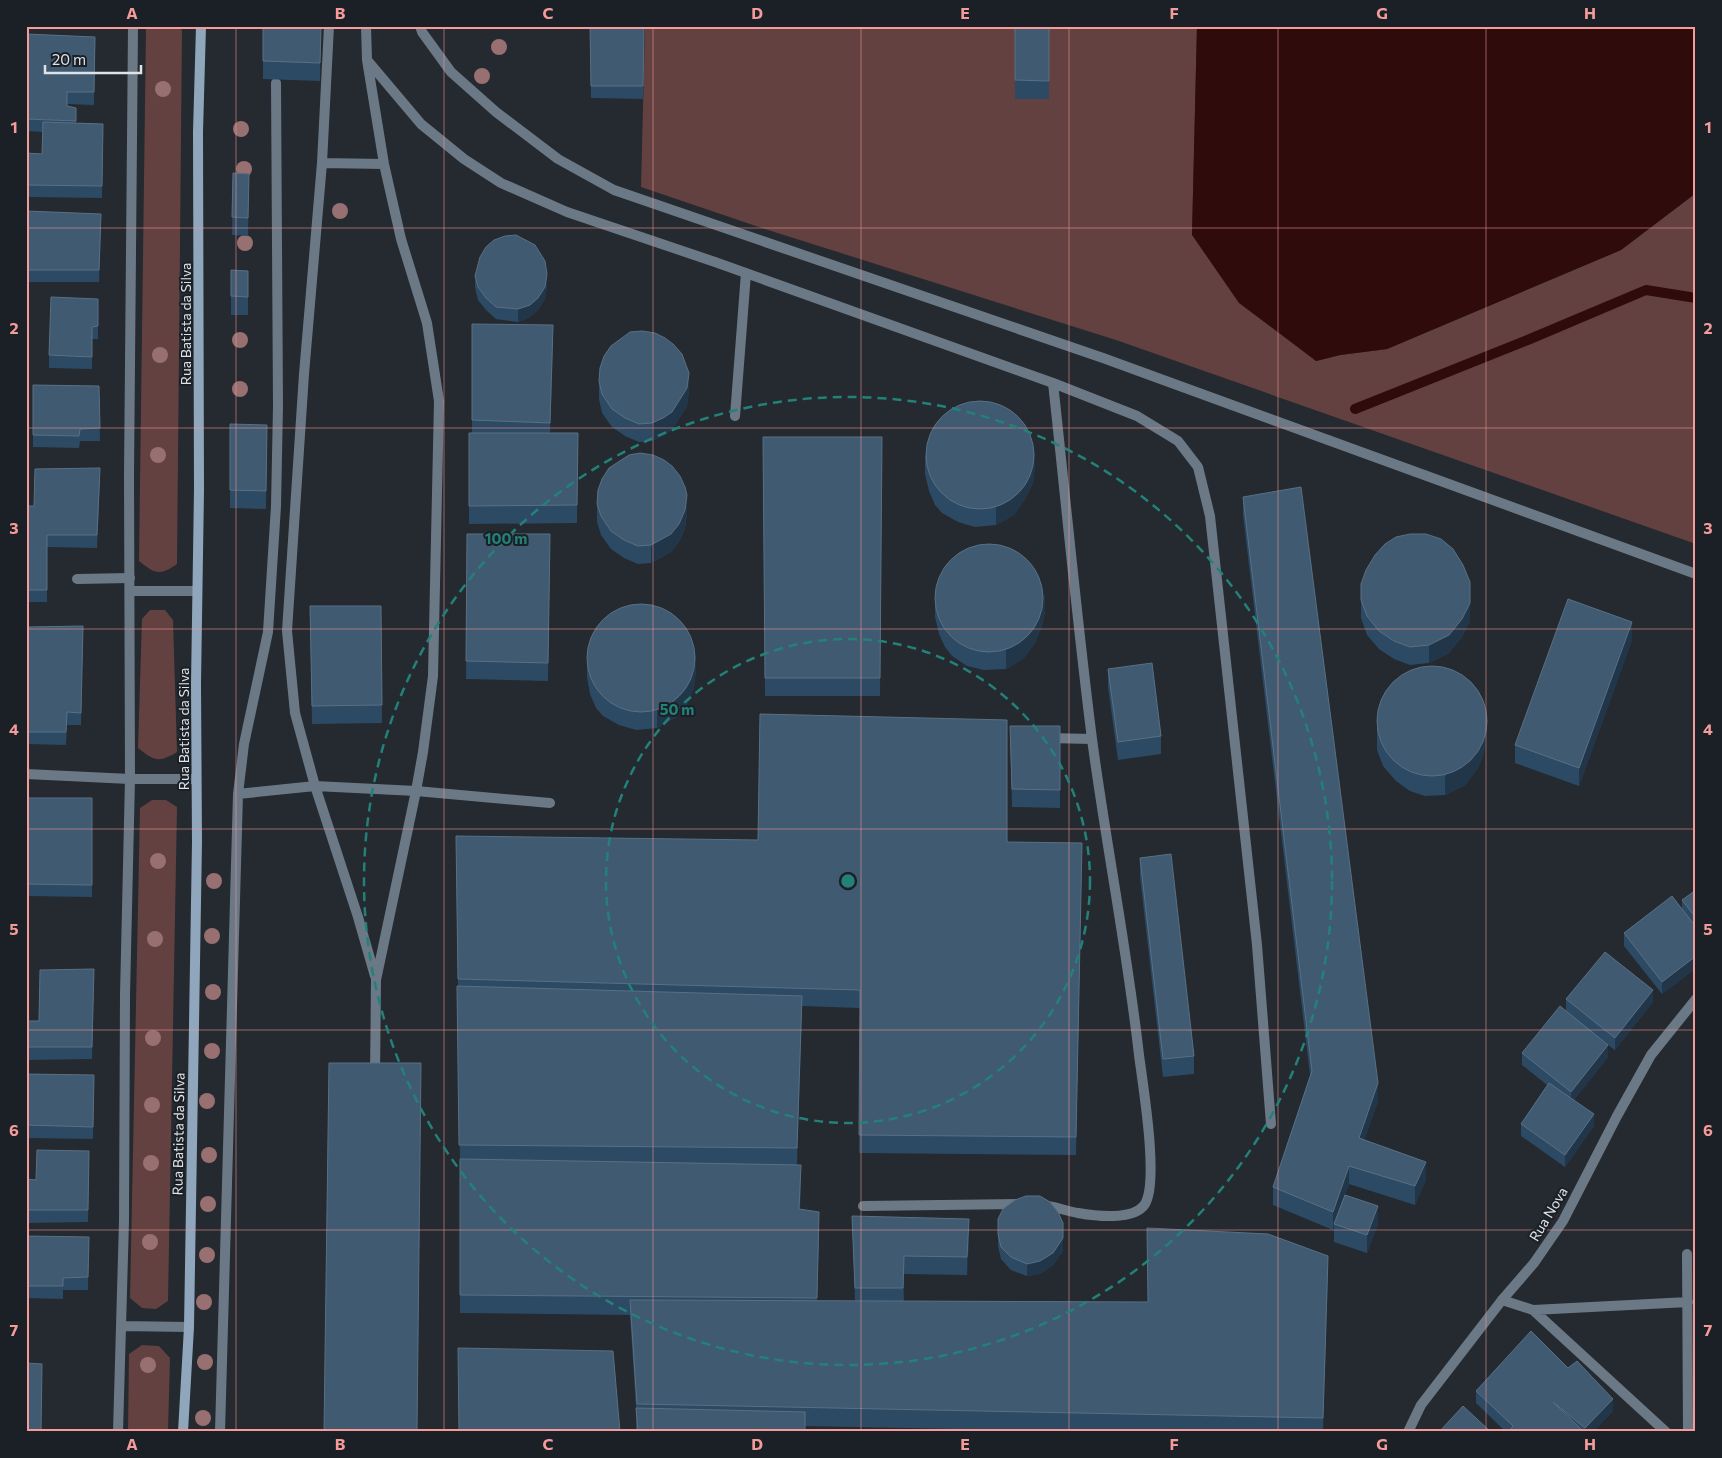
<svg xmlns="http://www.w3.org/2000/svg" width="1722" height="1458" font-family="Commissioner,sans-serif">
  <rect width="100%" height="100%" fill="#242a2f"/>
  <!-- green -->
  <path fill="#634140" d="M149 26H177L182 30 177 564C160 576 155 574 139 561L146 28Z
    M645 26H1197L1192 235 1316 361 1340 355 1387 349 1621 250 1696 193V544L1116 340 765 229 641 187Z
    M150 610H165L173 620 177 752C159 763 154 761 138 748L142 619Z
    M152 800H166L177 807 168 1301 156 1309 142 1308 130 1298 140 808Z
    M142 1345 159 1346 170 1358 168 1432H128L129 1354Z"/>
  <!-- water -->
  <path fill="#300b0c" d="M1197 26H1696V193L1621 250 1387 349 1340 355 1316 361 1239 303 1192 235Z"/>
  <g fill="none" stroke-linecap="round" stroke-linejoin="round">
    <!-- stream -->
    <path stroke="#300b0c" stroke-width="10" d="M1355 409 1530 339 1646 290 1696 298"/>
    <!-- service -->
    <path stroke="#6b7987" stroke-width="10" d="M329 26 322 163 304 374 287 631 295 713 315 786 358 917 375 976
      M366 26 367 60 384 164 401 239 427 323 439 401 433 676 423 752 416 791 376 980 375 1077
      M367 60 421 124 464 159 501 183 567 212 715 262 1053 383 1137 416 1178 441 1198 467 1210 516 1257 945 1271 1124
      M322 163 384 164
      M735 416 746 273
      M77 579 130 578
      M1048 738 1092 739
      M26 774 130 779H196
      M238 794 315 786 416 791 550 803
      M1041 1205C1054 1206 1066 1211 1078 1213 1095 1216 1134 1221 1145 1204 1159 1181 1143 1086 1139 1055 1127 949 1106 844 1092 739 1077 621 1066 502 1053 383
      M863 1206 1022 1204
      M1687 1254 1688 1432
      M1502 1300 1533 1310 1688 1302
      M1533 1310 1666 1432
      M220 1432 238 794 244 744 268 632 276 506 278 406 276 83"/>
    <!-- minor -->
    <path stroke="#6b7987" stroke-width="10" d="M420 26 422 32 451 72 496 112 558 159 614 190 1103 358 1696 574
      M130 591H197
      M121 1326 189 1327
      M118 1432 124 1221 125 995 130 779 129 476 133 26
      M1408 1432 1421 1405 1502 1300 1534 1263 1563 1221 1617 1116 1651 1055 1696 999"/>
    <!-- secondary -->
    <path stroke="#90a6bd" stroke-width="10" d="M183 1432 189 1327 197 842 196 684 199 490 198 132 201 26"/>
  </g>
  <!-- trees -->
  <g fill="#987071">
    <circle cx="499" cy="47" r="8"/>
    <circle cx="482" cy="76" r="8"/>
    <circle cx="163" cy="89" r="8"/>
    <circle cx="241" cy="129" r="8"/>
    <circle cx="244" cy="169" r="8"/>
    <circle cx="340" cy="211" r="8"/>
    <circle cx="245" cy="243" r="8"/>
    <circle cx="240" cy="340" r="8"/>
    <circle cx="160" cy="355" r="8"/>
    <circle cx="240" cy="389" r="8"/>
    <circle cx="158" cy="455" r="8"/>
    <circle cx="158" cy="861" r="8"/>
    <circle cx="214" cy="881" r="8"/>
    <circle cx="212" cy="936" r="8"/>
    <circle cx="155" cy="939" r="8"/>
    <circle cx="213" cy="992" r="8"/>
    <circle cx="153" cy="1038" r="8"/>
    <circle cx="212" cy="1051" r="8"/>
    <circle cx="207" cy="1101" r="8"/>
    <circle cx="152" cy="1105" r="8"/>
    <circle cx="209" cy="1155" r="8"/>
    <circle cx="151" cy="1163" r="8"/>
    <circle cx="208" cy="1204" r="8"/>
    <circle cx="150" cy="1242" r="8"/>
    <circle cx="207" cy="1255" r="8"/>
    <circle cx="204" cy="1302" r="8"/>
    <circle cx="205" cy="1362" r="8"/>
    <circle cx="148" cy="1365" r="8"/>
    <circle cx="203" cy="1418" r="8"/>
  </g>
  <!-- wall -->
  <path fill="#2d4a64" d="M263 26H321L320 81 263 79Z
    M590 26H644L643 99 591 98Z
    M1015 26H1049V99H1015Z
    M26 34 95 37 94 105 67 104V106L76 108V123L103 124 102 198 26 197V153L42 154 43 132 26 131 27 106H26Z
    M233 173 249 174 248 236 232 235Z
    M26 211 101 226 99 282H26Z
    M231 270 248 271V315H231Z
    M475 276 547 286 545 299 538 310 530 317 518 322 496 319 486 310 478 300 475 288Z
    M98 299V339H92V369L49 368V355Z
    M472 324 553 343 550 433H578L577 523 469 524V433H472Z
    M599 381 689 391 687 406 672 430 663 436 652 441 639 442 625 436 612 427 602 413 599 399Z
    M33 385 99 386 100 441H80L79 448 33 447Z
    M230 424 267 425 266 509 230 508Z
    M763 437H882L880 696H765Z
    M925 456 1035 467 1033 483 1025 499 1014 515 996 525 975 527 958 522 942 513 935 505 929 491 925 474Z
    M100 480 97 548 47 547V602H26V506H34Z
    M1243 497 1378 1101 1364 1140 1426 1180 1415 1205 1349 1184 1345 1195 1378 1224 1367 1253 1334 1242V1226L1333 1230 1273 1205V1187L1310 1075 1243 515Z
    M597 504 687 513 685 528 679 542 671 552 651 563 638 564 624 558 611 549 601 535 597 522Z
    M467 534 550 552 548 681 466 679Z
    M1470 582V621L1462 637 1449 653 1429 663 1410 665 1394 659 1379 649 1367 635 1361 618V584Z
    M935 599 1045 611 1042 626 1035 643 1024 658 1006 669 984 670 967 666 952 656 945 647 939 634 935 617Z
    M310 606H381L382 723 312 724Z
    M83 626 81 725H67L66 745 26 744V627Z
    M1632 640 1579 786 1515 763V745Z
    M587 659 696 671 694 687 687 705 675 718 657 728 636 730 619 725 603 716 596 708 590 694 587 677Z
    M1108 669 1161 736V754L1118 760 1108 687Z
    M1377 716 1486 732 1484 753 1478 768 1465 785 1445 795 1425 796 1410 791 1396 781 1383 766 1377 750Z
    M1010 726H1060V808L1012 807Z
    M28 798H92V897L27 896Z
    M758 840 1082 843 1076 1155 859 1153 860 1008 802 1006 797 1165 801 1183 800 1209 819 1230 817 1301H855L852 1216 969 1238 967 1275 904 1274V1301L1148 1302 1328 1274 1323 1432H1112L805 1426V1432H636V1408L630 1315 460 1313V1163L457 986H458L456 854Z
    M1140 858 1194 1056V1074L1163 1077 1140 877Z
    M1696 890V968L1662 994 1624 946V933L1682 910V900Z
    M94 969 92 1059 26 1060V1021H39Z
    M1566 999 1653 1002 1615 1050 1608 1045V1057L1574 1100 1594 1126 1565 1167 1521 1136V1124L1547 1085 1522 1065V1053L1566 1011Z
    M26 1074 94 1075 93 1139 26 1138Z
    M89 1151 88 1222 26 1223V1179L36 1180Z
    M998 1219 1063 1251 1053 1265 1040 1274 1027 1276 1011 1270 1001 1259 998 1246Z
    M26 1236 89 1237 88 1290H63V1299L26 1298Z
    M1568 1368 1613 1411 1593 1432H1506L1476 1403V1391Z"/>
  <!-- shaded-wall -->
  <path fill="#223649" d="M547 274V286L545 299 538 310 530 317 518 322V309Z
    M553 325V343L550 441V423Z
    M689 373V391L687 406 672 430 663 436 652 441V423Z
    M1035 449V467L1033 483 1025 499 1014 515 996 525V507Z
    M687 495V513L685 528 679 542 671 552 651 563V545Z
    M1045 593V611L1042 626 1035 643 1024 658 1006 669V650Z
    M1470 603V621L1462 637 1449 653 1429 663V645Z
    M1632 622V640L1579 786V768Z
    M696 653V671L694 687 687 705 675 718 657 728V710Z
    M1486 713V732L1484 753 1478 768 1465 785 1445 795V777Z
    M1696 956V968L1662 994V982Z
    M1653 990V1002L1615 1050V1038Z
    M802 996V1014L797 1166V1148Z
    M1608 1045V1057L1571 1104V1092Z
    M1378 1083V1101L1359 1156V1138Z
    M1594 1114V1126L1565 1167V1155Z
    M1426 1162V1180L1415 1205V1186Z
    M801 1165V1183L799 1227V1209Z
    M1349 1166V1184L1335 1224H1334L1333 1230V1212Z
    M1378 1206V1224L1367 1253V1235Z
    M969 1219V1238L967 1275V1257Z
    M1063 1238V1251L1053 1265 1040 1274 1027 1276V1264Z
    M904 1256V1274L903 1306V1288Z
    M1328 1256V1274L1323 1432V1418Z
    M1613 1399V1411L1593 1432H1585V1428Z"/>
  <!-- building -->
  <path fill="#405a72" stroke="#597084" d="M263 26H321L320 63 263 61Z
    M590 26H644L643 86H591Z
    M1015 26H1049V81L1015 80Z
    M26 34 95 37 94 92H67V106L76 108V121L26 119 28 94H26Z
    M43 122 103 124 102 186 26 185V153L42 154Z
    M233 173 249 174 248 218 232 217Z
    M26 211 101 214 99 270H26Z
    M516 235 535 245 545 261 547 274 545 287 538 298 530 305 518 309 496 307 486 298 478 287 475 276 480 257 486 247 494 240 505 236Z
    M231 270 248 271V297L231 296Z
    M51 297 98 299V326L92 327V357L49 355Z
    M472 324 553 325 550 423 472 420Z
    M642 331 655 333 665 338 673 344 682 354 686 365 689 373 687 388 672 412 663 418 652 423 639 424 625 418 612 409 602 394 599 381 600 368 604 356 611 346 630 332Z
    M33 385 99 386 100 428 80 429 79 436 33 435Z
    M926 455a54 54 0 1 1 108 0a54 54 0 1 1-108 0Z
    M230 424 267 425 266 491 230 490Z
    M469 433H578L577 505 469 506Z
    M763 437H882L880 678H765Z
    M640 453 653 455 664 460 672 466 680 476 685 487 687 495 685 510 679 524 671 534 651 545 638 546 624 540 611 531 601 516 597 504 598 490 602 479 609 468 629 455Z
    M100 468 97 535H47V590H26V506H34L35 469Z
    M1301 487 1378 1083 1359 1138 1426 1162 1415 1186 1349 1166 1333 1212 1273 1187 1312 1071 1243 497Z
    M467 534H550L548 663 466 661Z
    M1410 534H1426L1441 539 1453 549 1463 565 1470 582V603L1462 619 1449 635 1429 645 1410 647 1394 641 1379 631 1367 616 1361 600V584L1366 570 1375 555 1385 544 1396 537Z
    M935 598a54 54 0 1 1 108 0a54 54 0 1 1-108 0Z
    M1568 599 1632 622 1579 768 1515 745Z
    M587 658a54 54 0 1 1 108 0a54 54 0 1 1-108 0Z
    M310 606H381L382 705 312 706Z
    M83 626 81 713 67 712 66 732H26V627Z
    M1152 663 1161 736 1118 742 1108 669Z
    M1377 721a55 55 0 1 1 110 0a55 55 0 1 1-110 0Z
    M760 714 1007 720V842L1082 843 1076 1137 859 1135 860 990 458 979 456 836 758 840Z
    M1010 726H1060V790L1012 789Z
    M28 798H92V885L27 884Z
    M1171 854 1194 1056 1163 1059 1140 858Z
    M1696 890V918L1682 900Z
    M1672 896 1696 927V956L1662 982 1624 933Z
    M1605 952 1653 990 1615 1038 1566 999Z
    M94 969 92 1047H26V1021H39L40 970Z
    M457 986 802 996 797 1148 459 1145Z
    M1560 1006 1608 1045 1571 1092 1522 1053Z
    M329 1063H421L417 1432H324Z
    M26 1074 94 1075 93 1127 26 1125Z
    M1549 1083 1594 1114 1565 1155 1521 1124Z
    M1694 1088H1696V1193Z
    M37 1150 89 1151 88 1210H26V1179L36 1180Z
    M460 1159 801 1165 799 1209 819 1212 817 1298 460 1295Z
    M1345 1195 1378 1206 1367 1235 1334 1224Z
    M1026 1196H1040L1050 1202 1058 1212 1063 1223V1238L1053 1253 1040 1261 1027 1264 1011 1257 1001 1247 998 1234V1219L1003 1209 1015 1200Z
    M1695 1205H1696V1244Z
    M852 1216 969 1219 967 1257 904 1256 903 1288H855Z
    M1147 1228 1268 1234 1328 1256 1323 1418 637 1404 630 1300 1148 1302Z
    M26 1236 89 1237 88 1277 63 1278V1286H26Z
    M1531 1331 1568 1368 1577 1361 1613 1399 1585 1428 1553 1402 1584 1432H1509L1513 1426 1476 1391Z
    M458 1348 613 1351 620 1432H459Z
    M26 1363 42 1364 41 1432H26Z
    M1463 1406 1491 1432H1439Z
    M636 1408 805 1412V1432H638Z"/>
  <!-- grid -->
  <path fill="none" stroke="#f59b99" stroke-width="1" stroke-opacity="0.55" d="M236 26V1432M444 26V1432M653 26V1432M861 26V1432M1069 26V1432M1278 26V1432M1486 26V1432M26 228H1696M26 428H1696M26 629H1696M26 829H1696M26 1030H1696M26 1230H1696"/>
  <!-- distance rings -->
  <g fill="none" stroke="#24817a" stroke-width="2.5" stroke-dasharray="9 6">
    <circle cx="848" cy="881" r="242"/>
    <circle cx="848" cy="881" r="484"/>
  </g>
  <g text-anchor="middle" dominant-baseline="central" stroke-width="4" stroke-linejoin="round" paint-order="stroke">
    <!-- street labels -->
    <g font-size="14" fill="#dfe3e7" stroke="#1b2026">
      <text transform="translate(185 324) rotate(-90)">Rua Batista da Silva</text>
      <text transform="translate(183 729) rotate(-90)">Rua Batista da Silva</text>
      <text transform="translate(178 1134) rotate(-89)">Rua Batista da Silva</text>
      <text transform="translate(1548 1214) rotate(-59)">Rua Nova</text>
    </g>
  </g>
  <circle cx="848" cy="881" r="8" fill="#24817a" stroke="#1b2026" stroke-width="2.5"/>
  <g font-size="15" text-anchor="middle" font-weight="bold" fill="#24817a" stroke="#1b2026" stroke-width="4" stroke-linejoin="round" paint-order="stroke">
    <text x="506" y="544">100 m</text>
    <text x="677" y="715">50 m</text>
  </g>
  <!-- border -->
  <rect width="1722" height="1458" fill="none" stroke="#1b2026" stroke-width="55"/>
  <!-- scale -->
  <path d="M45 65v8h96v-8" fill="none" stroke="#dfe3e7" stroke-width="2.5"/>
  <text x="52" y="65" font-size="15" fill="#dfe3e7" stroke="#1b2026" stroke-width="4" paint-order="stroke">20 m</text>
  <rect x="28" y="28" width="1666" height="1402" fill="none" stroke="#f59b99" stroke-width="2"/>
  <g font-size="16" text-anchor="middle" font-weight="bold" fill="#f59b99">
    <text x="132" y="19">A</text>
    <text x="340" y="19">B</text>
    <text x="548" y="19">C</text>
    <text x="757" y="19">D</text>
    <text x="965" y="19">E</text>
    <text x="1174" y="19">F</text>
    <text x="1382" y="19">G</text>
    <text x="1590" y="19">H</text>
    <text x="14" y="133">1</text>
    <text x="1708" y="133">1</text>
    <text x="14" y="334">2</text>
    <text x="1708" y="334">2</text>
    <text x="14" y="534">3</text>
    <text x="1708" y="534">3</text>
    <text x="14" y="735">4</text>
    <text x="1708" y="735">4</text>
    <text x="14" y="935">5</text>
    <text x="1708" y="935">5</text>
    <text x="14" y="1136">6</text>
    <text x="1708" y="1136">6</text>
    <text x="14" y="1336">7</text>
    <text x="1708" y="1336">7</text>
    <text x="132" y="1450">A</text>
    <text x="340" y="1450">B</text>
    <text x="548" y="1450">C</text>
    <text x="757" y="1450">D</text>
    <text x="965" y="1450">E</text>
    <text x="1174" y="1450">F</text>
    <text x="1382" y="1450">G</text>
    <text x="1590" y="1450">H</text>
  </g>
</svg>
